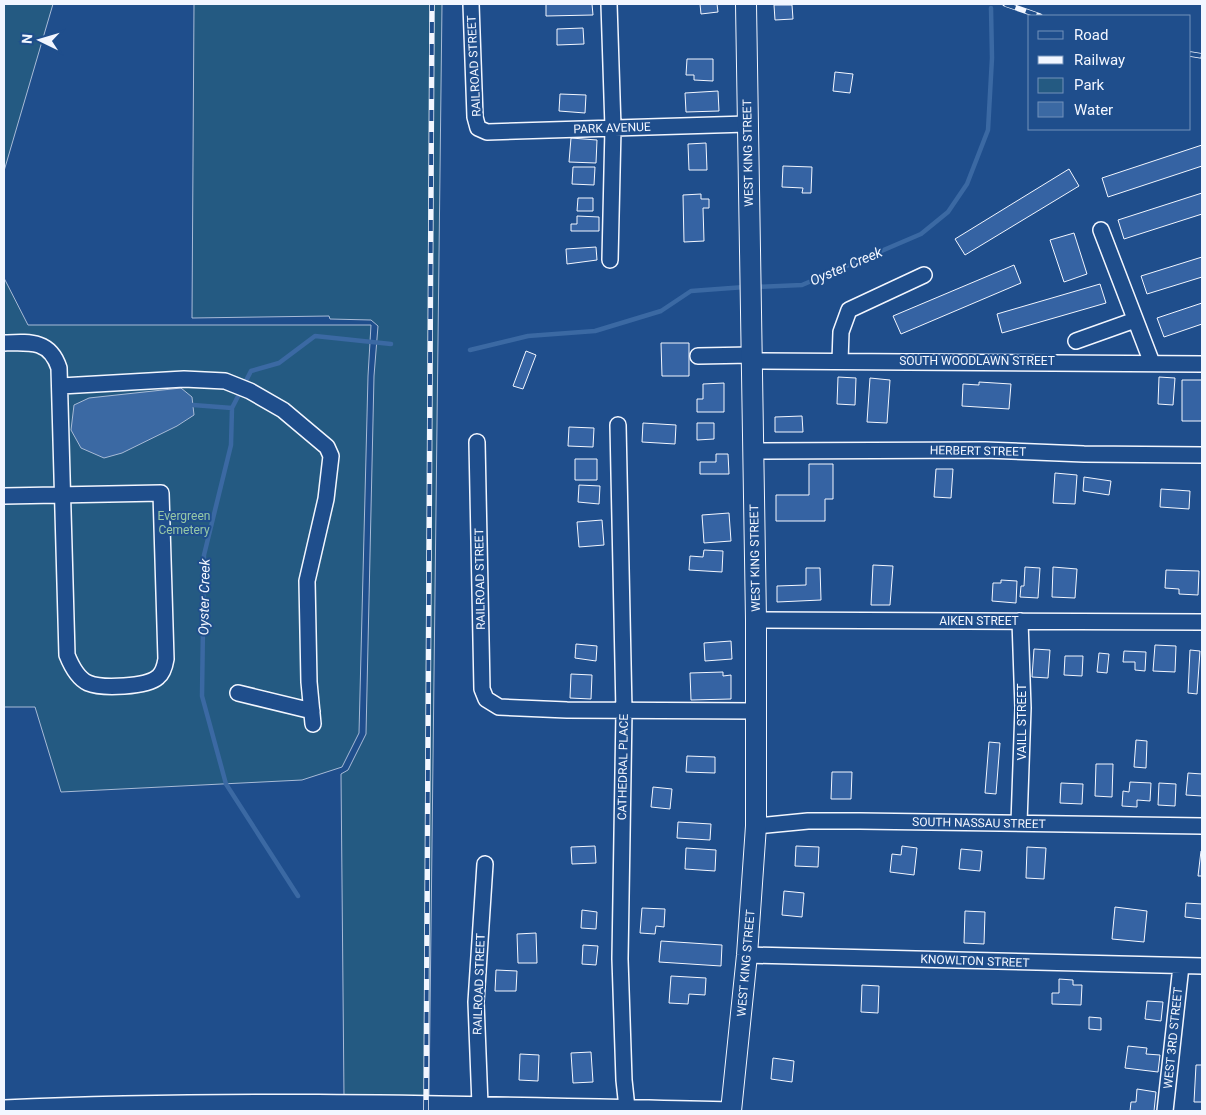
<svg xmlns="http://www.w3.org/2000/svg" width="1206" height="1115" font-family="Roboto,sans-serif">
  <rect width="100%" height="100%" fill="#1f4e8c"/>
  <!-- green -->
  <path fill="#245a82" stroke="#a8bbd7" d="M4 4H53L4 171Z
    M194 4H442L429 1097H344L341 774 348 770 366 734 374 376 378 326 371 320 330 319 329 316 192 318Z
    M4 278 28 325H371L368 376 359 733 342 767 302 780 61 792 35 707H4Z"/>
  <!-- water -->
  <path fill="#3b69a3" stroke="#a8bbd7" d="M181 388 192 397 194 415 177 426 122 453 104 458 81 448 71 430 74 405 89 398Z"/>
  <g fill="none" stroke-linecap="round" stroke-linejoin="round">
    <!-- stream -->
    <path stroke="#3b69a3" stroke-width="4.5" d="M755 287 802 285 921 234 948 212 967 184 988 130 992 58 991 8
      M470 350 528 336 595 331 661 311 691 291 745 287
      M193 405 232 408
      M298 896 226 784 202 696 204 555 231 445 232 408 251 371 279 363 315 336 391 344"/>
  </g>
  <!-- building -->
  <path fill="#3563a3" stroke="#f2f6ff" d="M546 4H592L593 15 546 16Z
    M700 4H717L718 12 701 14Z
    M774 5H792L793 19 775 20Z
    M583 28 584 44 557 45V29Z
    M687 59H713V81L694 80V75H686Z
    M835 72 853 74 850 93 833 91Z
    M718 91 719 111 686 112 685 93Z
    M560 94 586 95 585 113 559 111Z
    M571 138 597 140 596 163 569 162Z
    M706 143 707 170H689L688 144Z
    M1202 145V166L1108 197 1102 178Z
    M783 166 812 167 811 193H802L803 188 782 187Z
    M573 167H595L594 185 572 184Z
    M1069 169 1079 186 965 255 955 239Z
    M1202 193V214L1124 239 1118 220Z
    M701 194V199H709V208H703L704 241 684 242 683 195Z
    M578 198H593V211H577Z
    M577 216 599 217V231H571V224H577Z
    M1074 233 1087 274 1064 282 1050 240Z
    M596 247 597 260 567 264 566 249Z
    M1202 257V277L1147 294 1141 276Z
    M1014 265 1021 283 901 334 893 316Z
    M1100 284 1106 303 1002 333 997 314Z
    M1202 303V324L1164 337 1157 318Z
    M661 343H689V376H662Z
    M526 351 536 355 523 389 513 386Z
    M838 377 856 378 855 405 837 404Z
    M1159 377 1175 378 1173 405 1158 404Z
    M870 378 890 380 887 423 867 422Z
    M1182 380H1202V421H1182Z
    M979 382 1011 384 1009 409 962 406 963 384 979 385Z
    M724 383V412H697V399H703V384Z
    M802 416 803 432H775V417Z
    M643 423 676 425 675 444 642 442Z
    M697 423H714V439L697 440Z
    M569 427 594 428 593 447 568 446Z
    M716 454H728L729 474H700V462H716Z
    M575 459H597V480H575Z
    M809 464H833V499H825V521H776V495H809Z
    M936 469H953L951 498 934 497Z
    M1055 473 1077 475 1075 504 1053 503Z
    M1084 477 1111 481 1109 495 1083 491Z
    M579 485 600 486 599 504 578 502Z
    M1161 489 1190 491 1189 509 1160 507Z
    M729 513 731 541 704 543 702 515Z
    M602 520 604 545 579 547 577 522Z
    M704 550 723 551 722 572 689 570 690 556 703 557Z
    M873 565 893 566 890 605H871Z
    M1025 567 1040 568 1038 598 1020 597 1021 586H1024Z
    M1053 567 1077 569 1075 598 1052 597Z
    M806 568H820L821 600 777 602V586L806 585Z
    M1166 570 1199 571 1198 595 1179 594V589L1165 588Z
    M1001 580 1017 581 1016 603 992 601 993 583H1001Z
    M731 641 732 659 705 661 704 643Z
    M576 644 597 646 596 661 575 658Z
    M1155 645 1176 646 1175 672 1153 671Z
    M1034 649 1050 650 1048 678 1032 677Z
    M1190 650 1200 651 1197 694 1188 693Z
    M1124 651 1146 652 1145 671 1135 670V662H1123Z
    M1099 653 1109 654 1107 673 1097 672Z
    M1065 656H1083L1082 676 1064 675Z
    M723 672V676L731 675V699L691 700 690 673Z
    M571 674 592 675 591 699 570 698Z
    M1136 740 1147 741 1146 768 1134 767Z
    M989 742 1000 743 996 794 985 793Z
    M687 756 715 757V773L686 772Z
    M1096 764H1113L1112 797 1095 796Z
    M832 772H852L851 799H831Z
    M1188 773 1202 774V796L1186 795Z
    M1130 782 1151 783 1150 801 1137 800V807L1122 806 1123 791 1129 792Z
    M1061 783 1083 784 1082 804 1060 803Z
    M1159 783 1176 784 1175 806 1158 805Z
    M653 787 672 789 670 809 651 807Z
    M678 822 711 824 710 840 677 838Z
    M595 846 596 863 572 864 571 847Z
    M796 846 819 847 818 867 795 866Z
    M902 846 917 848 914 875 890 872 892 854 901 855Z
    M1027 847 1046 848 1044 879 1026 878Z
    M686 848 716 850 715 871 685 869Z
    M961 849 982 851 980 871 959 869Z
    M1201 851H1202V876H1198Z
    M784 891 804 893 802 917 782 915Z
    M1186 903 1202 904V919L1185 917Z
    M1115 907 1147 911 1144 942 1112 939Z
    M642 908 665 909 664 927 656 926 655 934 640 933Z
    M582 910 597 912 596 929 581 928Z
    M965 911 985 912 984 944 964 943Z
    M536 933 537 963H518L517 934Z
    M661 941 722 945 721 966 659 962Z
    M583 945 598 946 596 965 582 964Z
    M496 970 517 971 516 991H495Z
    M671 976 706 978 705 995 689 994 688 1004 669 1003Z
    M1059 979 1073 980V985H1082L1081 1005 1052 1004V993H1059Z
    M862 985 879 986 878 1013 861 1012Z
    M1147 1001 1163 1002 1161 1021 1145 1019Z
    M1089 1017 1101 1018V1030L1089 1029Z
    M1128 1046 1147 1048 1146 1054 1160 1055 1158 1072 1125 1068Z
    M591 1052 593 1082 573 1083 571 1053Z
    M520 1054 539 1055 538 1081 519 1080Z
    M773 1058 794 1061 792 1082 771 1079Z
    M1196 1065H1202V1102H1194Z
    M1137 1089 1156 1092 1154 1111H1130L1131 1102H1136Z"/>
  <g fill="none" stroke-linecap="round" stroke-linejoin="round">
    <!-- minor casing -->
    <g stroke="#f2f6ff" stroke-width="18">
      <path id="minor" d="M471 4 475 117 478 128 487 132 747 124
        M609 4 613 128 610 260
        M1101 230 1152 363
        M1076 341 1135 320
        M4 343C30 342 50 340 59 368L67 655C71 665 77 678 88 683 102 689 147 687 158 677 163 673 165 665 166 659L161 493 4 496
        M698 356 751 355
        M751 361 1202 364
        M840 361 841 332 849 310 924 275
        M61 386 184 379 225 381 250 391 283 410 327 447 331 456 326 499 307 581 309 682 313 724
        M618 425 624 711 620 959 624 1080 627 1108
        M477 442 482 689 486 699 499 707 567 710 756 711
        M753 451 985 450 1084 454 1202 455
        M756 620 1202 622
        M238 693 312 711
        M1019 823 1023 708 1020 621
        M756 826 808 821H860L1202 826
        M747 955 1202 966
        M480 1105 476 1002 485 864
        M4 1108C246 1097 489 1105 731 1110
        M1165 1111 1181 966"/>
    </g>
    <!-- major casing -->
    <g stroke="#f2f6ff" stroke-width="22">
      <path id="major" d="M731 1111 747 955 756 826V620L746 4"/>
    </g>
    <!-- minor -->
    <use href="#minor" stroke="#1f4e8c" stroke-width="15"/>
    <!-- major -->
    <use href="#major" stroke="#1f4e8c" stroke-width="20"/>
    <!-- rail casing -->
    <g stroke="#f2f6ff" stroke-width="5.5">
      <path id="rail" d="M1005 4 1040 16
        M1190 54 1202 56
        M426 1111 432 4"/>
    </g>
    <!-- rail -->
    <use href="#rail" stroke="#1f4e8c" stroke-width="4" stroke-dasharray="11" stroke-linecap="butt"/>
  </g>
  <g text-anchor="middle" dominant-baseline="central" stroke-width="4" stroke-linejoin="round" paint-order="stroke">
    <!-- street labels -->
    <g font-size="12" fill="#f2f6ff" stroke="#1f4e8c">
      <text transform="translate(474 66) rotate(-93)">RAILROAD STREET</text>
      <text transform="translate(612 128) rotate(-2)">PARK AVENUE</text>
      <text transform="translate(748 153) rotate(-91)">WEST KING STREET</text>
      <text x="977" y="361">SOUTH WOODLAWN STREET</text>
      <text transform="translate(978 451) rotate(1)">HERBERT STREET</text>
      <text transform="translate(755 558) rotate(-91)">WEST KING STREET</text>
      <text transform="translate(480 579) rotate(-91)">RAILROAD STREET</text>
      <text x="979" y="621">AIKEN STREET</text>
      <text transform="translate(1022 722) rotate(-90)">VAILL STREET</text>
      <text transform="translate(623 767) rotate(-89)">CATHEDRAL PLACE</text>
      <text transform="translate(979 823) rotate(1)">SOUTH NASSAU STREET</text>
      <text transform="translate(975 961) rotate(2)">KNOWLTON STREET</text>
      <text transform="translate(746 963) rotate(-85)">WEST KING STREET</text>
      <text transform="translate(479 984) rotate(-88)">RAILROAD STREET</text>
      <text transform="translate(1173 1038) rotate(-84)">WEST 3RD STREET</text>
    </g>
    <!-- park labels -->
    <g font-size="12" fill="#97c8a6" stroke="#1f4e8c">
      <text x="184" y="516">Evergreen<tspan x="184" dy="14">Cemetery</tspan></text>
    </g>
    <!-- water labels -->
    <g font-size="14" font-style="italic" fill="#f2f6ff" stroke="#1f4e8c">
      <text transform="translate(846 266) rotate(-23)">Oyster Creek</text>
      <text transform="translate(204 597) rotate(-89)">Oyster Creek</text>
    </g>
  </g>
  <!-- border -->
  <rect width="1206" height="1115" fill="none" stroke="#f2f6ff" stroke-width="10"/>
  <!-- legend -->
  <rect x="1028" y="15" width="162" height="115" fill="#1f4e8c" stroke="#7391ba"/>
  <rect x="1038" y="31" width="25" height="8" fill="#1f4e8c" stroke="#7391ba"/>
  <text x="1074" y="40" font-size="15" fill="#f2f6ff">Road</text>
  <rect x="1038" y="56" width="25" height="8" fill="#f2f6ff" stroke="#7391ba"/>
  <text x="1074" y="65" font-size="15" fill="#f2f6ff">Railway</text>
  <rect x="1038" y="78" width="25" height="15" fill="#245a82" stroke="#7391ba"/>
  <text x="1074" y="90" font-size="15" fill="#f2f6ff">Park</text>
  <rect x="1038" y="102" width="25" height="15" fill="#3b69a3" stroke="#7391ba"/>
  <text x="1074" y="115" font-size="15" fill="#f2f6ff">Water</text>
  <!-- north arrow -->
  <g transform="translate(40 40) rotate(275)" stroke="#1f4e8c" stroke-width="4" paint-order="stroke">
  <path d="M0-4L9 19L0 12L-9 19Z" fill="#f2f6ff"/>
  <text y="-8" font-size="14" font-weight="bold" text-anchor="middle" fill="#f2f6ff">N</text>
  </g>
</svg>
